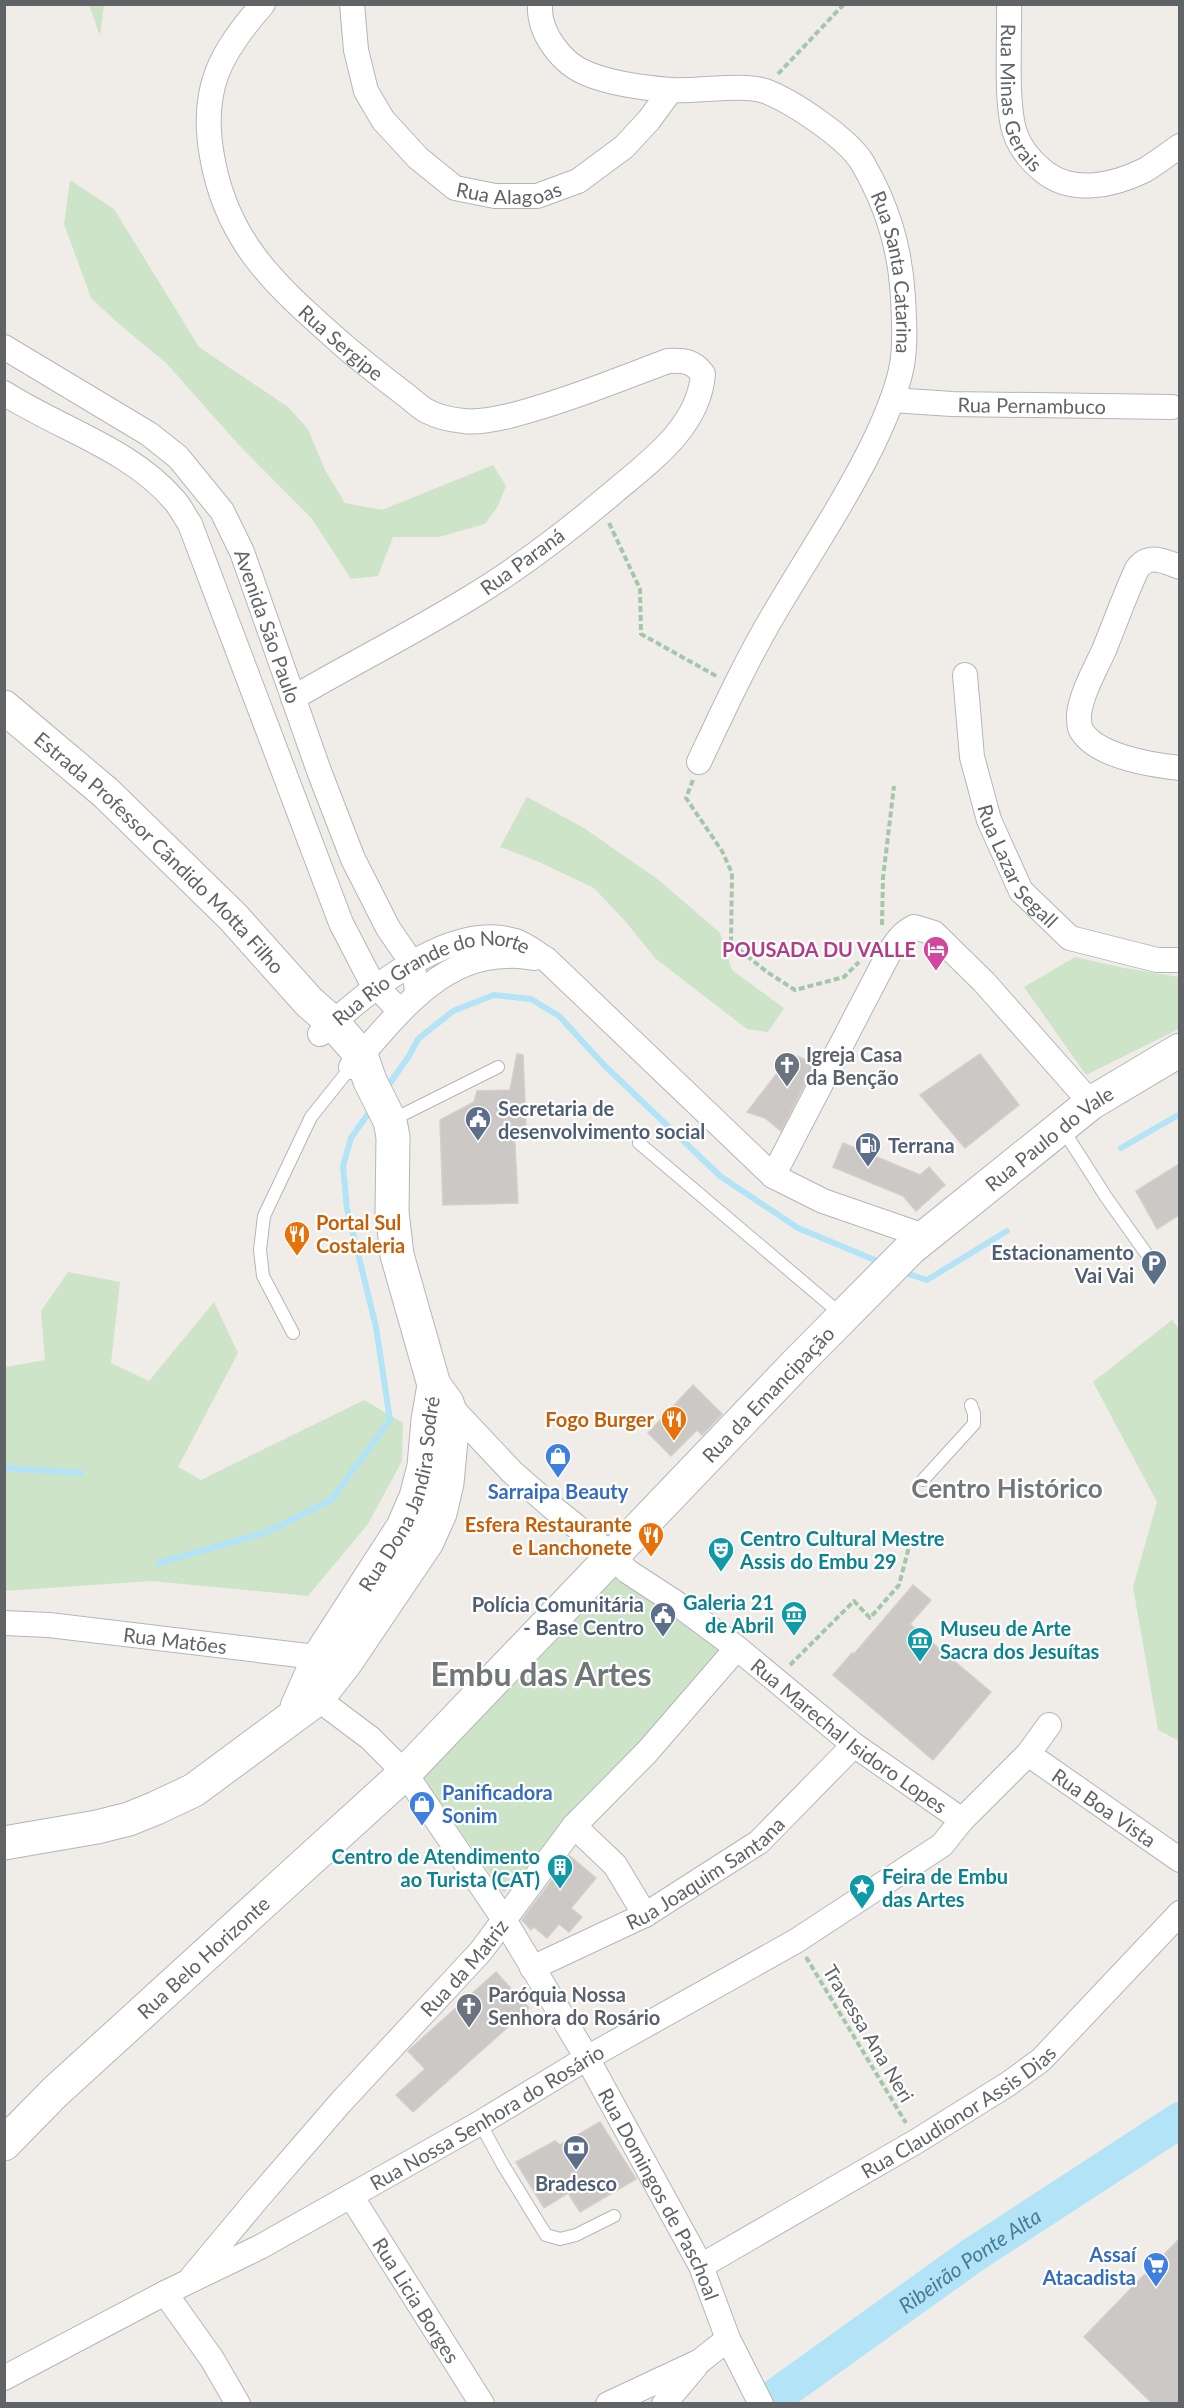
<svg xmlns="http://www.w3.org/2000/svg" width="1184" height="2408" font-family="Lato,sans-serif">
  <rect width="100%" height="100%" fill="#f0ede8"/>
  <!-- green -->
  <path fill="#cde4c8" d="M89 5H104L100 36Z
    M70 180 114 209 199 347 288 407 308 429 325 470 345 503 382 510 493 465 506 486 498 506 485 524 439 537H393L378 576 351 579 312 519 238 444 166 363 119 324 91 298 64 224Z
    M527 797 584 828 660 881 720 933 732 970 784 1008 768 1032 747 1029 656 959 625 921 594 888 539 862 500 847Z
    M1075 957 1124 968 1179 977V1029L1086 1075 1024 987Z
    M68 1272 120 1282 111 1363 149 1381 214 1302 238 1353 178 1467 201 1480 364 1400 403 1423 402 1461 368 1524 308 1596 151 1581 5 1591V1367L45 1360 41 1311Z
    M1172 1320 1180 1330 1179 1741 1158 1730 1133 1587 1157 1502 1093 1382Z
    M611 1568 726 1652 504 1893 420 1774Z"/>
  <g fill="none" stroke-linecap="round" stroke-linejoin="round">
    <!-- stream -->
    <path stroke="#b2e3f6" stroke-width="6" d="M385 1090 409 1056 418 1039 453 1011 494 995 531 999 559 1016 605 1066 720 1176 798 1228 882 1263
      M1121 1148 1180 1114
      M902 1272 927 1280 1007 1231
      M4 1468 81 1473
      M159 1563 267 1532 331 1500 390 1420 376 1327 347 1209 343 1166 351 1138 372 1108"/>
    <!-- river -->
    <path stroke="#b2e3f6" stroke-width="36" id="s1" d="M765 2404 973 2255 1180 2120"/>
  </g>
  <!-- building -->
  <path fill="#cbc8c5" stroke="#d4cec7" stroke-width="1.5" d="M517 1054 523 1055 526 1126 514 1127 518 1203 443 1205 440 1120 474 1102 477 1091 510 1090Z
    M792 1054 815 1064 781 1131 765 1118 747 1112Z
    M980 1054 1019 1105 965 1148 920 1095Z
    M843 1143 920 1175 929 1167 945 1185 916 1211 903 1196 833 1167Z
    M1179 1164V1215L1157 1229 1136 1191Z
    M693 1385 722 1414 702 1435 697 1430 671 1456 648 1433Z
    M913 1585 931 1600 910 1624 991 1692 933 1760 833 1675 852 1653 854 1654Z
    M570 1856 596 1878 571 1908 582 1917 569 1932 559 1924 547 1938 534 1927 531 1930 522 1920Z
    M496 1972 529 2008 413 2112 396 2095 425 2069 408 2051Z
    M600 2122 636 2179 580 2212 568 2193 544 2208 516 2162 555 2141 560 2145Z
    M1179 2239V2403H1152L1084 2337Z"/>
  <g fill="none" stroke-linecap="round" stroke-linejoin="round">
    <!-- lane casing -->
    <g stroke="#b3b6b9" stroke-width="14">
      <path id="lane" d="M392 1120 498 1067
        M1062 1128 1106 1197 1148 1256
        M639 1143 842 1315
        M293 1333 263 1276 260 1250 264 1216 311 1117 351 1067
        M923 1480 974 1424V1414L971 1405
        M480 2123 503 2165 546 2235 560 2239 576 2235 614 2216"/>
    </g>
    <!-- street casing -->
    <g stroke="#b3b6b9" stroke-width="26">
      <g id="street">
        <path id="s2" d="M263 4C220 53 200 89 212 156 227 245 279 288 343 345 364 363 385 379 407 396 414 401 421 409 429 412 438 417 454 420 464 421 480 423 499 418 513 415 566 401 617 380 668 361 684 360 693 361 703 374 699 426 652 460 615 491 569 530 520 568 468 599 411 634 351 664 293 698"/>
        <path id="s3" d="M352 4 356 50 366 91 383 120 418 158 455 188 495 196H537L578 181 624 147 649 120 671 90"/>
        <path id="s4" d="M540 4C538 33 562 64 588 74 613 84 644 88 671 90 695 92 744 83 765 91 792 101 847 138 862 162 887 205 900 247 903 297 904 319 906 342 902 365 897 392 885 419 873 444 844 503 808 556 775 612 746 661 723 711 699 762"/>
        <path id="s5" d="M1009 4C1010 38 1005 103 1015 133 1020 148 1030 160 1042 170 1071 195 1113 186 1145 170 1157 163 1168 154 1180 146"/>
        <path id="s6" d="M4 347 149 434 178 457 222 511 242 552 319 771 353 859 388 928 412 963 418 995"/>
        <path d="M4 393C60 429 131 449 175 501 181 508 185 517 190 524L341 923 371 981 400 1011"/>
        <path id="s7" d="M892 400 952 404 1172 407"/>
        <path d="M1180 567C1163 561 1149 553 1137 569 1125 595 1115 623 1104 650 1095 670 1082 692 1079 714 1079 718 1079 724 1080 728 1093 756 1152 765 1180 768"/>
        <path id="s8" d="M965 675 972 757 989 820 1021 891 1070 938 1157 960H1180"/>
        <path id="s9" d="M320 1034C365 994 449 920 515 941 525 944 536 953 546 959L773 1176 823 1201 927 1237"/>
        <path d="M351 1067C393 1020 438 956 507 956 516 955 526 957 535 958"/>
        <path d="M773 1176 889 953C896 942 902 933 914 927L934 933 984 982 1091 1103"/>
        <path id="s10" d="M448 1404 512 1472 552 1507 613 1556 627 1571 679 1605 737 1648 854 1745 962 1820"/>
        <path id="s11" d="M4 1623 49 1625 333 1659"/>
        <path id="s12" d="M306 1690 370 1738 405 1773 503 1918 587 2058 701 2266 728 2339 761 2404"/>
        <path id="s13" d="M1028 1754 1180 1860"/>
        <path d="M574 1826 615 1865 645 1915"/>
        <path id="s14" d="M532 1968 645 1915 759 1842 854 1745"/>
        <path id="s15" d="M351 2196 482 2404"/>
        <path id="s16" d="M701 2266 917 2141 1008 2084 1041 2060 1180 1913"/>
        <path id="s17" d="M192 2277 258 2198 341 2102 481 1951 574 1826 647 1752 737 1648"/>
        <path d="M165 2293 212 2359 238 2404"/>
        <path id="s18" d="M4 2378 165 2293 260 2247 480 2123 587 2058 796 1941 942 1845 962 1820 1028 1754 1049 1725"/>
        <path d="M608 2404 700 2361 728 2339"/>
        <path d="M664 2404 696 2366"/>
      </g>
    </g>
    <!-- secondary casing -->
    <g stroke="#b2b6b9" stroke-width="35">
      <g id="secondary">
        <path id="s19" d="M4 707 106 793 233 917 309 1002 333 1023 361 1055 370 1081 390 1121 393 1137 392 1212 397 1255 434 1385 447 1403 453 1419 447 1483 440 1513 427 1542 346 1662 317 1699 194 1790 156 1808 129 1819 97 1827 4 1843"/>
        <path id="s20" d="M297 1707 319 1657 403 1527 416 1497 424 1466 428 1420 434 1385"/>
        <path id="s21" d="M4 2144 55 2092 405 1773 797 1363 911 1248 1091 1103 1180 1050"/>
      </g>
    </g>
    <!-- path -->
    <path stroke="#a4c7a8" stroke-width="4" stroke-dasharray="6 3" stroke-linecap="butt" d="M778 74 844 4
      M609 523 640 589 641 634 718 677
      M693 780 686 798 722 851 732 873 731 943 767 972 795 990 844 977 859 962
      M882 925 883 878 894 786
      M790 1665 854 1601 870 1618 899 1585 910 1543
      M806 1957 906 2123"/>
    <!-- lane -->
    <use href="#lane" stroke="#fff" stroke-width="12"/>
    <!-- street -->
    <use href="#street" stroke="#fff" stroke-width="24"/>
    <!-- secondary -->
    <use href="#secondary" stroke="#fff" stroke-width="33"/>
  </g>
  <!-- icons -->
  <defs>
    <g id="hotel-pin" transform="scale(1.35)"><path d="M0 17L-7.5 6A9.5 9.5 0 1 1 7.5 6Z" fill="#d1479c" stroke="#fff"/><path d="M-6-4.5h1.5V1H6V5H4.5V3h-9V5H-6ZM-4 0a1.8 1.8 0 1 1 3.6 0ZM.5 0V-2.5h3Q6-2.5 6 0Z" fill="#fff"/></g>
    <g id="church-pin" transform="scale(1.35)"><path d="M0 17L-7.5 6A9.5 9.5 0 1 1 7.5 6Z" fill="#6b7280" stroke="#fff"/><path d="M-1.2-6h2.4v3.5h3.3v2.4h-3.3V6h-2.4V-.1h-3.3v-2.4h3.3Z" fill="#fff"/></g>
    <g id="civic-pin" transform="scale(1.35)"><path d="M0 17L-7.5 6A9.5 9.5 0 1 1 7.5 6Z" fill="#5c6f8a" stroke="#fff"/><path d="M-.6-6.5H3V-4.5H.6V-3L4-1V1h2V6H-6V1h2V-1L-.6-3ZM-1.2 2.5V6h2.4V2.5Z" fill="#fff"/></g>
    <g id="fuel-pin" transform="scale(1.35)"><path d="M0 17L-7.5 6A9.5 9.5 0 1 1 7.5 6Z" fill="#5c6f8a" stroke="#fff"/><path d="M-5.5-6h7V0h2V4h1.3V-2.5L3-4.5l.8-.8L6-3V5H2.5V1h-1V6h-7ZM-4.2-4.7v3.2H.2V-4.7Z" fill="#fff"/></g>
    <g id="restaurant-pin" transform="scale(1.35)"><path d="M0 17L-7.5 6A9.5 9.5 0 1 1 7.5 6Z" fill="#e8710a" stroke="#fff"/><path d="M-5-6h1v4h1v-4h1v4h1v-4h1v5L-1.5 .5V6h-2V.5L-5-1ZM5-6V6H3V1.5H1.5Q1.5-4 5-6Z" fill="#fff"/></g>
    <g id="parking-pin" transform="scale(1.35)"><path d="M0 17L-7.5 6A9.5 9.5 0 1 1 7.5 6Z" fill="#5c6f8a" stroke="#fff"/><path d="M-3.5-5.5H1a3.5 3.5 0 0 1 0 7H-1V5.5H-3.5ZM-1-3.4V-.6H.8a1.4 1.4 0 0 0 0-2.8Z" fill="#fff"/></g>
    <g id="shop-pin" transform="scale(1.35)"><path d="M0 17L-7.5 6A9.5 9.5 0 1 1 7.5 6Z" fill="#3f7fe0" stroke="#fff"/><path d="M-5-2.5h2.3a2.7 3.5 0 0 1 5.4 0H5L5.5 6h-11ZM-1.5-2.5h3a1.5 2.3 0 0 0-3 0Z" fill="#fff"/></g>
    <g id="theatre-pin" transform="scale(1.35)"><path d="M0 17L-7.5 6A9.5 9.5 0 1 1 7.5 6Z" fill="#0f9aa8" stroke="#fff"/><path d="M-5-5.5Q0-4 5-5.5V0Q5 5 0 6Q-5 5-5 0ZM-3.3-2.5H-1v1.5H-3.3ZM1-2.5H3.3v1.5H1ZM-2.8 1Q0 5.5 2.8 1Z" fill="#fff"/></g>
    <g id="museum-pin" transform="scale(1.35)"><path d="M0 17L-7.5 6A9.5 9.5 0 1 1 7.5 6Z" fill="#0f9aa8" stroke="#fff"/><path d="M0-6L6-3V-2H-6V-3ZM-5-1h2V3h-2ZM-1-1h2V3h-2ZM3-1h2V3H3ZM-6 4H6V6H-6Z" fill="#fff"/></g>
    <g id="building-pin" transform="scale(1.35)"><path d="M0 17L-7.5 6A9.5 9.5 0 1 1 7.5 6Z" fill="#0f9aa8" stroke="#fff"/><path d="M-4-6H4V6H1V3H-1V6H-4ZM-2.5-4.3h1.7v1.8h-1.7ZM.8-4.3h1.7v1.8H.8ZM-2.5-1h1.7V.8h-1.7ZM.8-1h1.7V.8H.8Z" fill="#fff"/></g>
    <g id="sight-pin" transform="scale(1.35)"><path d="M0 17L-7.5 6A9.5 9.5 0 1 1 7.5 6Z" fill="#0f9aa8" stroke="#fff"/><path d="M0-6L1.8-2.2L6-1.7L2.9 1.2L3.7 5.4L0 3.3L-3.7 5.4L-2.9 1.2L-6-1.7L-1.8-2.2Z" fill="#fff"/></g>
    <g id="bank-pin" transform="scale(1.35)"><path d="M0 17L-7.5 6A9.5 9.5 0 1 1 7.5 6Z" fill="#5c6f8a" stroke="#fff"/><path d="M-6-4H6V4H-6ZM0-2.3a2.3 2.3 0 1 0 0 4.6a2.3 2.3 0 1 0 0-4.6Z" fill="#fff"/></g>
    <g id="supermarket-pin" transform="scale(1.35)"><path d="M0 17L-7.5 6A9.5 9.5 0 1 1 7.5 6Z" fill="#3f7fe0" stroke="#fff"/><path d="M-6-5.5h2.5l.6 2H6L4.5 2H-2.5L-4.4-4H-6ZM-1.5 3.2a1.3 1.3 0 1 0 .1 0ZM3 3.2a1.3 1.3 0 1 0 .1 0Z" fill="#fff"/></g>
  </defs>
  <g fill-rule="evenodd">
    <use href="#hotel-pin" x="936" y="949"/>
    <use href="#church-pin" x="787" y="1065"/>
    <use href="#civic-pin" x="478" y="1119"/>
    <use href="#fuel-pin" x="868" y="1145"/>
    <use href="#restaurant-pin" x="297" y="1234"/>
    <use href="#parking-pin" x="1154" y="1263"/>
    <use href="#restaurant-pin" x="674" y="1419"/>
    <use href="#shop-pin" x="558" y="1456"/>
    <use href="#restaurant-pin" x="651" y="1535"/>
    <use href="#theatre-pin" x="721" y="1550"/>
    <use href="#museum-pin" x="794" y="1614"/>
    <use href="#civic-pin" x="663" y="1615"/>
    <use href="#museum-pin" x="920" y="1640"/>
    <use href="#shop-pin" x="422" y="1804"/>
    <use href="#building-pin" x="560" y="1867"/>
    <use href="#sight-pin" x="862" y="1887"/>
    <use href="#church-pin" x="469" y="2006"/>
    <use href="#bank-pin" x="576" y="2148"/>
    <use href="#supermarket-pin" x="1156" y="2265"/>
  </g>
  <g text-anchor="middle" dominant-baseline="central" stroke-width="4.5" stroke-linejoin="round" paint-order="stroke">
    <!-- street labels -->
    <g font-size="20" fill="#606467" stroke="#fff">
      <text stroke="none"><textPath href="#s5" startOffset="96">Rua Minas Gerais</textPath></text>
      <text stroke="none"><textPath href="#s3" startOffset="276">Rua Alagoas</textPath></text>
      <text stroke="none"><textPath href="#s4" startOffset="507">Rua Santa Catarina</textPath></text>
      <text stroke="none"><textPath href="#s2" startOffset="400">Rua Sergipe</textPath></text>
      <text stroke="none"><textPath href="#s7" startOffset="140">Rua Pernambuco</textPath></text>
      <text transform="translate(522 561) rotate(-36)">Rua Paraná</text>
      <text stroke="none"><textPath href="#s6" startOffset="400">Avenida São Paulo</textPath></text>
      <text stroke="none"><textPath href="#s19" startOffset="213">Estrada Professor Cãndido Motta Filho</textPath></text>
      <text stroke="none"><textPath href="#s8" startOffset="202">Rua Lazar Segall</textPath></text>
      <text stroke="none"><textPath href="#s9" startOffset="130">Rua Rio Grande do Norte</textPath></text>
      <text stroke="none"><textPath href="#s21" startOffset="1452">Rua Paulo do Vale</textPath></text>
      <text stroke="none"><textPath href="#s21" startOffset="1071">Rua da Emancipação</textPath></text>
      <text stroke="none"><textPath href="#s20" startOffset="240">Rua Dona Jandira Sodré</textPath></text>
      <text stroke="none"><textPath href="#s11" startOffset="172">Rua Matões</textPath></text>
      <text stroke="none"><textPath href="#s10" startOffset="522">Rua Marechal Isidoro Lopes</textPath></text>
      <text stroke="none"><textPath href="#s13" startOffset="93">Rua Boa Vista</textPath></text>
      <text stroke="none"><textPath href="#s14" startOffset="198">Rua Joaquim Santana</textPath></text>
      <text stroke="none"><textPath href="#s21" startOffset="273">Rua Belo Horizonte</textPath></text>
      <text stroke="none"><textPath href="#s17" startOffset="412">Rua da Matriz</textPath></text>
      <text transform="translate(869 2033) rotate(59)">Travessa Ana Neri</text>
      <text stroke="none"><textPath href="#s16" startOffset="300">Rua Claudionor Assis Dias</textPath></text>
      <text stroke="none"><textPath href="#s18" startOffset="549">Rua Nossa Senhora do Rosário</textPath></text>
      <text stroke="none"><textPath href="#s12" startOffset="622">Rua Domingos de Paschoal</textPath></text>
      <text stroke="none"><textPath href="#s15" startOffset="123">Rua Licia Borges</textPath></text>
    </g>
    <!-- hotel labels -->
    <g font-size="20" font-weight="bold" fill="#b23c85" stroke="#fff" text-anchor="end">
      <text x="916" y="949">POUSADA DU VALLE</text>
    </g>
    <!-- worship labels -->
    <g font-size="20" font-weight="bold" fill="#5b616d" stroke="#fff" text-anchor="start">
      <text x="806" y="1054">Igreja Casa<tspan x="806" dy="23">da Benção</tspan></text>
      <text x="488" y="1994">Paróquia Nossa<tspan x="488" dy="23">Senhora do Rosário</tspan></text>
    </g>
    <!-- service labels -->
    <g font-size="20" font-weight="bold" fill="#4e5e75" stroke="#fff" text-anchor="start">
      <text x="498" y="1108">Secretaria de<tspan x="498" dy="23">desenvolvimento social</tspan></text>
      <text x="888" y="1145">Terrana</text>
      <text x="1134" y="1252" text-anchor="end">Estacionamento<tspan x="1134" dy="23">Vai Vai</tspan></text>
      <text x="644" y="1604" text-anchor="end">Polícia Comunitária<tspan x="644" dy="23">- Base Centro</tspan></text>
      <text x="576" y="2183" text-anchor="middle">Bradesco</text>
    </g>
    <!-- food labels -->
    <g font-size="20" font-weight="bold" fill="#c56008" stroke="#fff" text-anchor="end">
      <text x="316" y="1222" text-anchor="start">Portal Sul<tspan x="316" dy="23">Costaleria</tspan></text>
      <text x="654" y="1419">Fogo Burger</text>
      <text x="632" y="1524">Esfera Restaurante<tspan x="632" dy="23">e Lanchonete</tspan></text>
    </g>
    <!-- shop labels -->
    <g font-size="20" font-weight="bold" fill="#366cbe" stroke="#fff">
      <text x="558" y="1491">Sarraipa Beauty</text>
      <text x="442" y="1792" text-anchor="start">Panificadora<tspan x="442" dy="23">Sonim</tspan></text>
      <text x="1136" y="2254" text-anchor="end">Assaí<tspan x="1136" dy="23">Atacadista</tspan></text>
    </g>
    <!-- culture labels -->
    <g font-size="20" font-weight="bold" fill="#0d838f" stroke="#fff" text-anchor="start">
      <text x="740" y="1538">Centro Cultural Mestre<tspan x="740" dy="23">Assis do Embu 29</tspan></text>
      <text x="774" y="1602" text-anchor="end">Galeria 21<tspan x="774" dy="23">de Abril</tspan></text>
      <text x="940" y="1628">Museu de Arte<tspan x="940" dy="23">Sacra dos Jesuítas</tspan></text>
      <text x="540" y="1856" text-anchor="end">Centro de Atendimento<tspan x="540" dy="23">ao Turista (CAT)</tspan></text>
      <text x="882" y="1876">Feira de Embu<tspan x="882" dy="23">das Artes</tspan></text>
    </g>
    <!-- water labels -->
    <g font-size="21" font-style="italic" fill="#497b97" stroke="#fff">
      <text stroke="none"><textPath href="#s1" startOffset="250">Ribeirão Ponte Alta</textPath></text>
    </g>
    <!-- district labels -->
    <g font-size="26" font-weight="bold" fill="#717678" stroke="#fff">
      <text x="1007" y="1488">Centro Histórico</text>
    </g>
    <!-- town labels -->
    <g font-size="32" font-weight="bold" fill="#717678" stroke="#fff">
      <text x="541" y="1673">Embu das Artes</text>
    </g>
  </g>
  <!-- border -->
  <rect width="1184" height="2408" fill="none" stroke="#606467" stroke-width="12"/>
</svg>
